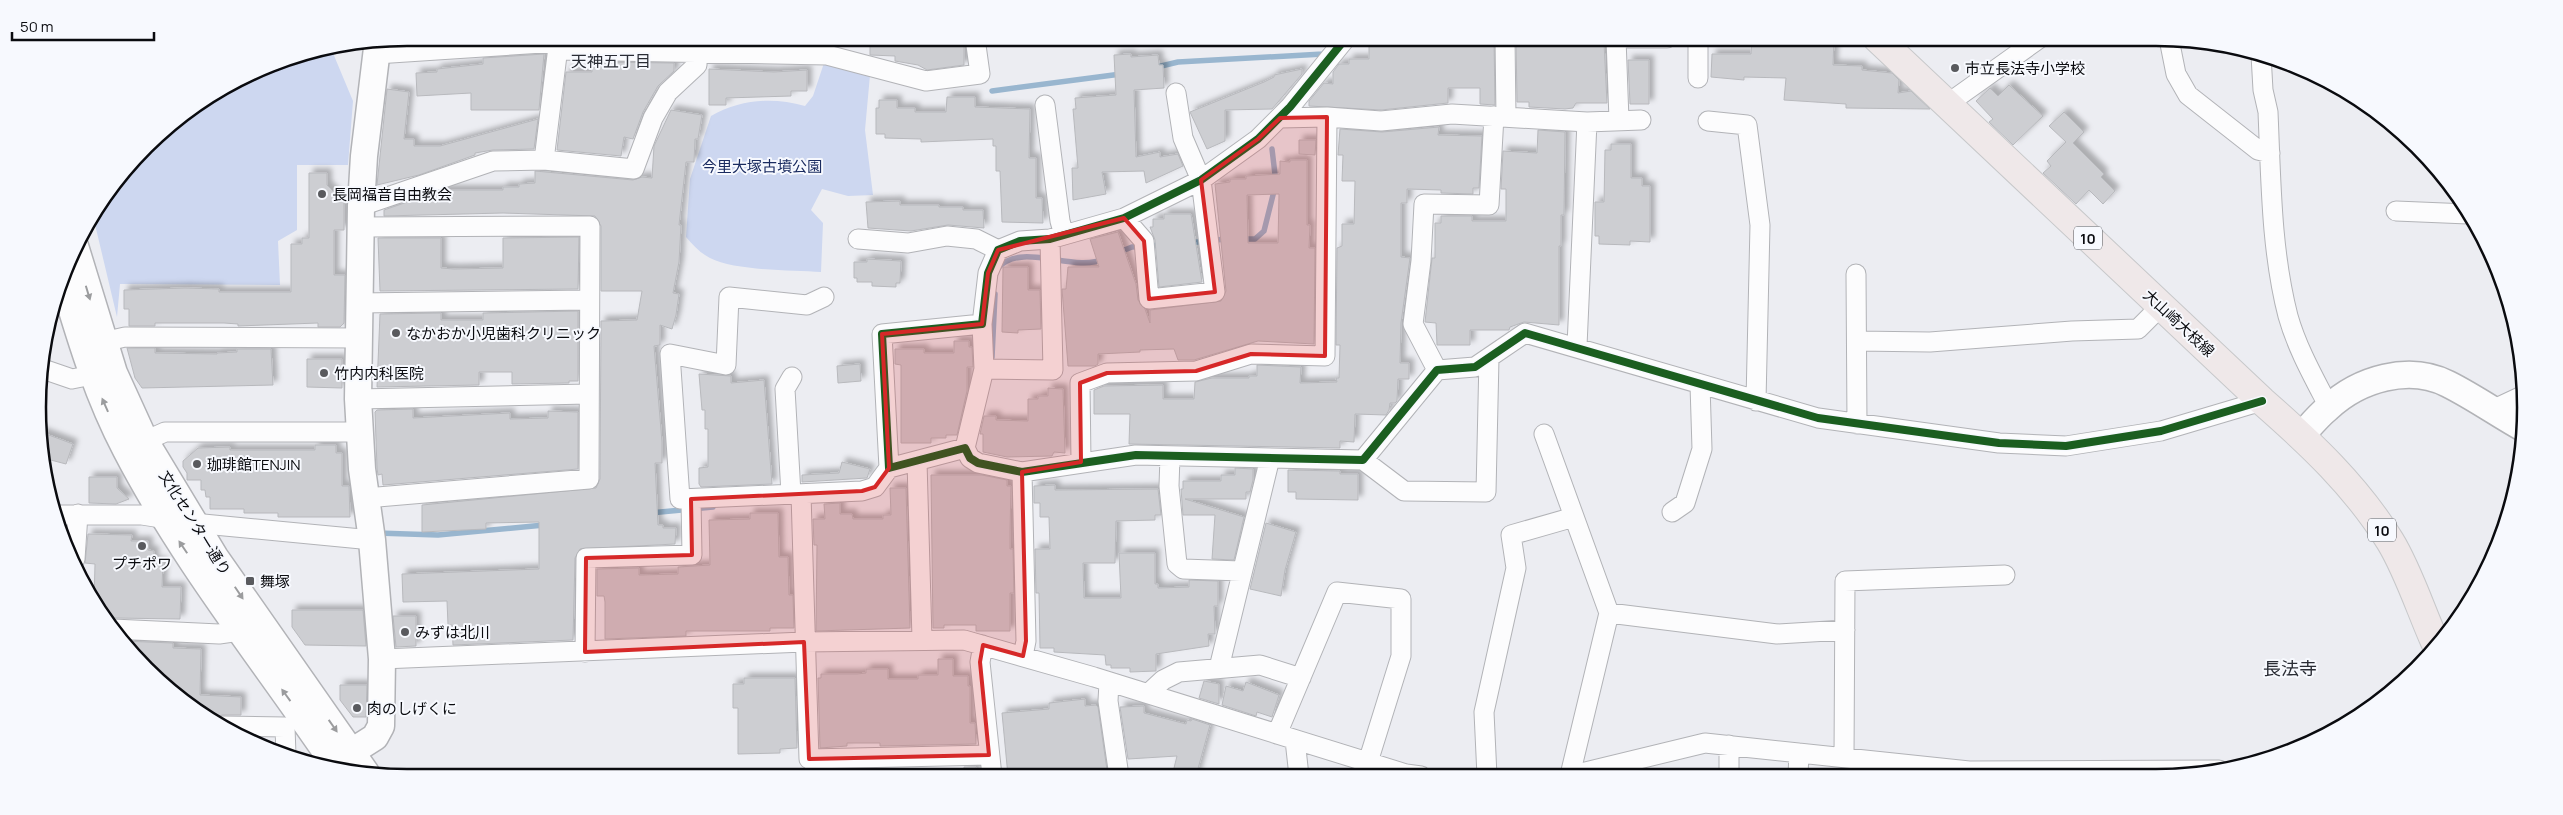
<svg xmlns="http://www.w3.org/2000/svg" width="2563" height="815" font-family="Manrope,'Noto Sans JP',sans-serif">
  <defs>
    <filter id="shadow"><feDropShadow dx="4.5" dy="-4.5" stdDeviation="2.5" flood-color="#0004"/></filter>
  </defs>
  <rect width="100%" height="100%" fill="#ecedf2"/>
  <!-- green -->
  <path fill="#cdd7f0" d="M330 46 353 101 348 165H297V230L278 241 280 285 120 284 117 317 93 216 114 182 163 130 266 66Z
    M824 63 870 75 865 130 873 195 848 196 822 189 811 210 823 223 821 272C792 270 735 271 710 258 700 253 693 245 686 237L690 179 711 116C741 99 773 97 805 106L813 96Z"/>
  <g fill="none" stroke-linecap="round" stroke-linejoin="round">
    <!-- stream -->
    <path stroke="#99b6cf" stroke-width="5.5" d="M1157 67 1178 62 1323 54 1326 51
      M992 91 1121 74
      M1241 239H1255L1264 231 1276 183 1272 149
      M1188 243 1226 239
      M1117 253 1132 247 1162 245
      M998 268C1022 241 1073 273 1104 259
      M992 357 995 294
      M650 513 713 507
      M377 533 438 535 544 525"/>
  </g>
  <!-- building -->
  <path fill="#cdced2" stroke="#b8b9bd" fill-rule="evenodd" filter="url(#shadow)" d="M592 38H674V41L592 39Z
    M870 38H964V65L927 70 918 65 895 61V56L870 55Z
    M1369 38H1494L1495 105 1480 104V88H1448V103L1381 110 1309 106V101L1324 83 1333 84V72L1339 64H1349V59H1369Z
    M1516 38 1598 39V43H1604L1607 103H1576L1573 108 1565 109 1529 107V102H1517Z
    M1752 38H1834L1833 65 1862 66V70L1892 73 1899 80 1898 93 1911 91 1930 109 1846 108V104L1784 100 1786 78 1744 77V80L1711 77 1712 54H1751Z
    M544 54 539 110H471V93L417 96 416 73 437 72V69L483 64V58Z
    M1131 54V57L1158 55 1159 65H1163L1164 88 1134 90 1136 157 1160 152V157L1178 154 1183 166 1146 183 1144 171 1102 172 1106 194 1073 200 1072 168H1078L1073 109H1076L1075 98 1116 95 1114 55Z
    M1628 60H1649V104H1630Z
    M592 62 674 63V71L658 86 643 112 633 139 624 137 621 156 557 150 566 72H592Z
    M709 69 774 72 807 70V91H791V96L726 98V105H709Z
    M1302 69V74L1272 109 1225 110V141L1207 149 1190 112 1264 82 1274 77V75Z
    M2009 85 2043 116 2013 145 1989 122 1993 119 1976 101 1990 88 1998 96Z
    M387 89 409 92 404 139H414V146H440L538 119 534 149 493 150 475 153V155L419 175 377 185Z
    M947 97H975V107L1030 109 1029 158H1036V198H1042L1043 223 1002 222 1000 171H996V146H993V139L921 142V139L885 138V134H876V108H879V100H897V108H915V112H946Z
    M671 110 702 115 698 139H695L694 162H686L679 225H681L679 262 673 293 679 294 676 315 672 329 660 325V345L654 346 662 442V463H655L658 525H663V528H676L675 544 580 549 575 558 573 640 453 645 452 625H448L447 601 403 602 402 574 539 569V522L486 523V529L422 532V505L596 488 600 479 601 321 637 320 642 291H601V226L595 216 503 213 384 216V210L442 190H503V187H519V184L535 183V171L633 180 642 177 652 178 654 146Z
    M2064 112 2084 132 2073 143 2104 174 2101 177 2115 191 2103 204 2089 190 2076 204 2043 173 2051 166 2047 161 2066 142 2049 126Z
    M1439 127 1438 135 1482 136 1479 188H1473V194L1441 193V190L1407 189V203H1401V257L1410 258 1401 323 1400 363H1409V379H1398L1397 401 1395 403H1390L1389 410 1386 415 1355 414 1354 442 1340 441V448L1129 444 1130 414H1094V390L1104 386 1163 385V399H1194L1195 382 1212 378H1249V376H1257V365L1301 367 1300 383 1337 382 1336 378H1339L1340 345H1336L1337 248 1342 246V224H1354L1355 181H1342L1343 155H1338L1340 129 1382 132Z
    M1538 130 1565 132 1564 215H1561V246H1559V325L1524 322 1510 327 1509 330H1470V345H1437L1436 323 1425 322 1432 258H1435V223H1441V216H1472V221H1506V189H1501L1503 151 1537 153Z
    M1299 140H1316L1315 155 1299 154Z
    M1611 144H1631V178H1642V186H1650V242L1630 241V245L1599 244V236H1595V202H1604L1605 150H1611Z
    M1290 160H1307V225H1310L1309 248H1315L1314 344 1258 341 1194 360H1178L1174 349 1140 350V352L1098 354V364L1095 366H1068L1062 289H1066L1068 267H1099L1090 239 1118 232 1136 284 1138 300 1145 309 1150 323V310L1221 301 1226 291 1215 184 1230 182V179H1246V176L1280 174V161L1290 162ZM1279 194 1278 243H1248L1247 195Z
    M309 173H327V185L344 202V230H334V275H345L344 323 340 327H318V323L238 326V324L224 323H155V326H129V309H124V290L185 288 219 289V292H291V244H302V238H309Z
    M900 201V205H939V207H963V210H983L984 228 948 225 911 231 868 228 866 202Z
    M1164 214H1191L1202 282 1159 287 1155 240 1150 227H1153V219H1164Z
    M579 237 578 289 380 291 378 238H441V268L454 269 503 268V238Z
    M867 259 901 261 900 283H896V287L872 286V282H857V278H854V262H867Z
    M1003 267H1028V290H1040L1041 329 1018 330V333L1002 332Z
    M578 311V381H569V383L512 384V372H479V385L377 387 380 314 441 313V320H483V313Z
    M954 341H969V347H972L973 367H967V391L957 435H946V438H931V443H901V365L895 364V349H924V353H954Z
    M127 348H155V353L217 354V353L237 352V349H271L273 385 142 388 135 378Z
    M307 359H342V388L307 387Z
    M860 364 861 381 838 383 837 366Z
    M699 374 731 376V383L764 380 772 484 701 487 699 484V468L708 467V429H705V410H702Z
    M1048 388 1063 389 1065 453 1054 452 1052 456 1007 457 983 452V434H980L984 416H996V420L1028 421V399H1038V396H1048Z
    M413 409V418L510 413V419L548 418V411L578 412V469L383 485 382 474 378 475 377 468 375 412 377 410Z
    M38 431 73 444 66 464 43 458Z
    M315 445H336V453H342V486H349L350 517H278V513H244V509H210V497H206L205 490H201V480H187V473L183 467V461L198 448 230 447V450H315Z
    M842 462 870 469 867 478 802 482V475L839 473Z
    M1235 468 1253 469V480L1250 492H1246V499H1185L1244 517 1234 560 1212 559 1215 515H1183L1181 489H1183V481H1221V475H1235Z
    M1288 470 1340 471V474H1358V500L1296 499V492H1288Z
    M931 475H982L1007 480V486H1011L1010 532V549H1013L1014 593H1010V631H976V625H944V628H933Z
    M89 477H117V488L129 499 116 504 89 503Z
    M1055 485V490L1158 489 1161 515H1155V520L1116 521 1115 563H1083L1084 598H1121L1119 553H1155V584H1158V588L1189 587V580L1218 581V606H1214L1215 634H1208L1209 646 1156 654V671L1130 672V668H1111V665H1106L1105 655 1054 652V648H1040L1039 593H1036L1035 549H1050L1049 517H1040V503H1034V486Z
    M890 488H906L910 628 816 631 817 545H814L813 519H825L824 504 840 503V514H852L853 519H883V515H891Z
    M750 513H778L779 557H788L789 595H793L794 628H770V631H686V636L605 639V602L604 596H597V569L639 568V575L678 574V567L710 565 709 520 750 519Z
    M1266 523 1296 532 1285 570 1281 596 1250 589Z
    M88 534 132 535 131 541H148V550L154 551V561L163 562 162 587H181L180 619 114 618 106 621 94 601 95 564 85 563Z
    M292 610H363L366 646 305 645 292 627Z
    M393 616H416V646L396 647Z
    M123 641 173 643V648L201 649 200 695 241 697V715H222L215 718 202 715 146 669Z
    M938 659H953V676H968V686H970V723H975L976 744 880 746V743H847V746L820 748 818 678H821V674H857L866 673V669H888V679H918V675H938Z
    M744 678H795L797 748 780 749V753L738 754V708H733V684H744Z
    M1204 681 1219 684V704L1199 698Z
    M1246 682 1279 695 1272 717 1257 712 1256 716 1222 705 1226 686 1243 691Z
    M340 685H367L366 717H353L340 700Z
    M1085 699V706L1096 705 1098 707 1107 770 1088 771 1085 776H1008L1002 713 1049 709V703Z
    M1144 706V713L1186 724 1187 720 1191 721 1192 719 1210 725 1196 776 1173 772 1177 756 1128 759 1120 707Z
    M964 767H976V776H964Z"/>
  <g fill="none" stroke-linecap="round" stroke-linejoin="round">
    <!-- street casing -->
    <g stroke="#b2b3b7" stroke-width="21">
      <path id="street" d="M1346 38 1290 107 1258 139 1201 180 1124 218 1050 239 1020 241 998 250 988 273 982 324 882 334 889 468 965 448 970 458 978 463 1022 472 1136 455 1363 460 1437 370 1475 367 1525 333 1818 418 1999 443 2066 446 2161 431 2262 401
        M1505 38 1506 117
        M1698 38V78
        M2169 39 2176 74 2188 95 2258 150 2270 153
        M559 50 827 55 926 81 980 74 975 38
        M376 54 558 42
        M2261 55 2263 90 2268 112C2271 180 2271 250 2288 316 2297 348 2314 378 2329 407
        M1045 105 1060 221 1064 235
        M1946 105 2040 38
        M1280 118 1327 117 1381 121 1452 114 1587 122 1641 120
        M1619 120 1616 38H1667
        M1708 121 1747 125 1760 225 1756 401
        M544 160 559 39
        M361 206 493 161 544 160 634 169 653 118 668 92 697 65 698 38
        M2396 211 2468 214
        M1124 218 1144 241 1149 299 1215 292 1201 180 1183 138 1176 93
        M361 227 590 226 589 479 366 498
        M858 239 908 243 947 236 976 239 998 250
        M1856 274 1857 424
        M824 297 807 305 729 297 726 365 670 354 680 499 862 491 875 487 889 468
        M359 303 589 300
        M1857 341 1930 342 2072 331 2138 329 2161 306
        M103 342 125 337 358 338
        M1577 346 1587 122
        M40 368 72 379 92 375
        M984 369 1053 370 1050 239
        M1437 370 1413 324 1421 261 1424 204 1489 205 1494 116
        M358 399 588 394
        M2492 410 2524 395
        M1544 434 1609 613 1570 775
        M145 441 165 432H359
        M965 448 984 369 982 324
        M1170 456 1169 486 1177 564 1183 569 1241 571
        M1363 460 1404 491 1486 492 1489 358
        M917 461 922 639
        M1081 462 1080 383 1107 373 1196 371 1251 354 1325 356 1327 117
        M1022 472 1026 641 1023 656
        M791 494 785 389 792 377
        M801 494 809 759 989 755
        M1672 512 1685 503 1702 449 1700 385
        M56 515H142L193 523 372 540
        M75 559 78 514
        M1609 613 1777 634 1845 630
        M113 629 219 634 240 631
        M983 645 980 662 992 776
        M585 652 586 558 692 555 691 499
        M382 659 804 642 964 640 1094 677 1406 774 1421 776
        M1219 668 1270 458
        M1109 682 1108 701 1119 776
        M1149 693 1163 680 1179 672 1260 665 1301 678
        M222 726 285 727 286 755
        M1277 734 1337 592 1401 599V656L1368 762
        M1295 740 1299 776
        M1844 757 1845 581 2005 575
        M1573 775 1705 743 1969 771 2219 770
        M1729 775V745
        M1798 775 1799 753
        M1487 776 1484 712 1516 568 1511 535 1574 517"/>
    </g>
    <!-- secondary casing -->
    <g stroke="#b2b3b7" stroke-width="29">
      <path id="secondary" d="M75 246 114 373 145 441 215 557 366 773
        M64 284C81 341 98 397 126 450 185 564 267 664 339 771
        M2301 436C2310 426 2318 416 2328 408 2359 379 2409 364 2448 384 2474 397 2498 414 2523 428
        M334 763 375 737 381 726 382 659 372 540 362 469 358 399 361 206 364 156 378 40"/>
    </g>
    <!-- primary casing -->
    <g stroke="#c7c8ca" stroke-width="30">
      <path id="primary" d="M1877 38 2262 401C2310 443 2356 486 2390 541 2408 570 2421 611 2435 642"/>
    </g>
    <!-- street -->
    <use href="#street" stroke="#fcfcfd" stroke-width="19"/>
    <!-- secondary -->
    <use href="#secondary" stroke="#fcfcfd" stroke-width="26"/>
    <!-- primary -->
    <use href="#primary" stroke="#efe8e9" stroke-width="28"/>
    <!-- cycleway casing -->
    <g stroke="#f7f9fe" stroke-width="11">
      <path id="cycleway" d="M1346 38 1290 107 1258 139 1201 180 1124 218 1050 239 1020 241 998 250 988 273 982 324 882 334 889 468 965 448 970 458 978 463 1022 472 1136 455 1363 460 1437 370 1475 367 1525 333 1818 418 1999 443 2066 446 2161 431 2262 401"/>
    </g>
    <!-- cycleway -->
    <use href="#cycleway" stroke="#1b5e20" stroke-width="8"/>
  </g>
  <!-- one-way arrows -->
  <defs><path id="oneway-solid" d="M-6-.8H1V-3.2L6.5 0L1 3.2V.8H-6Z" transform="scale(1.25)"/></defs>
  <g fill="#9b9c9e">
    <use href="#oneway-solid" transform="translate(88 293) rotate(73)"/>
    <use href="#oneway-solid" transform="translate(105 405) rotate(-114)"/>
    <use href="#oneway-solid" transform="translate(183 547) rotate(-124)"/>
    <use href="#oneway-solid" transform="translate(239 593) rotate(56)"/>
    <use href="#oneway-solid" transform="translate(286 695) rotate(-126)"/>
    <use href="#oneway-solid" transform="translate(333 726) rotate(55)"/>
  </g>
  <!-- marked area -->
  <path fill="#d62828" fill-opacity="0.2" stroke="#d62828" stroke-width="4" stroke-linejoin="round" d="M1327 117 1325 356 1251 354 1196 371 1107 373 1080 383 1081 462 1022 472 1026 641 1023 656 983 645 980 662 989 755 809 759 804 642 585 652 586 558 692 555 691 499 862 491 875 487 889 468 882 334 982 324 988 273 998 250 1124 218 1144 241 1149 299 1215 292 1201 180 1258 139 1280 118Z"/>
  <!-- markers -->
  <g fill="#595a5e" stroke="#f7f9fe" stroke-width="2">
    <circle cx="1955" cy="68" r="5"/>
    <circle cx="322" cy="194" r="5"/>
    <circle cx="396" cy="333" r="5"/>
    <circle cx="324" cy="373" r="5"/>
    <circle cx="197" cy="464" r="5"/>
    <circle cx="142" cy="546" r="5"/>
    <rect x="245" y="576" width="10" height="10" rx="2.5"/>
    <circle cx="405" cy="632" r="5"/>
    <circle cx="357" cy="708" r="5"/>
  </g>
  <g text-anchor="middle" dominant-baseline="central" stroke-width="4" stroke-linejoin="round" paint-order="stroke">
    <!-- shield labels -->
    <g fill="#f7f9fe" stroke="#515257" stroke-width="1">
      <rect x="2074" y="226.5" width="28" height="23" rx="4"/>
      <rect x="2368" y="518.5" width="28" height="23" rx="4"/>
    </g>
    <g font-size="14" font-weight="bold" fill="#0a0b0f">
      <text x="2088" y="238">10</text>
      <text x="2382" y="530">10</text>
    </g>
    <!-- poi labels -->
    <g font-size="15" fill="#0a0b0f" stroke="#f7f9fe" text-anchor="start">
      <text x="1965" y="68">市立長法寺小学校</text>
      <text x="332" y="194">長岡福音自由教会</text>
      <text x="406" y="333">なかおか小児歯科クリニック</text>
      <text x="334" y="373">竹内内科医院</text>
      <text x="207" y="464">珈琲館TENJIN</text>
      <text x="142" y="563" text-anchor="middle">プチポワ</text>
      <text x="260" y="581">舞塚</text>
      <text x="415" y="632">みずは北川</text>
      <text x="367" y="708">肉のしげくに</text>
    </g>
    <!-- park labels -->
    <g font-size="15" fill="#1a2b60" stroke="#f7f9fe">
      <text x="762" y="166">今里大塚古墳公園</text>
    </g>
    <!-- street labels -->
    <g font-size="15" fill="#0a0b0f" stroke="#f7f9fe">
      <text transform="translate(2179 323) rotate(43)">大山崎大枝線</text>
      <text transform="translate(195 523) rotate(58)">文化センター通り</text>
    </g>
    <!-- neighbourhood labels -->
    <g font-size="16" fill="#2a2d35" stroke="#f7f9fe">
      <text x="611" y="61">天神五丁目</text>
    </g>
    <!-- quarter labels -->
    <g font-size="18" fill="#2a2d35" stroke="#f7f9fe">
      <text x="2290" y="668">長法寺</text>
    </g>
  </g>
  <!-- crop -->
  <path d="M0 0H2563V815H0ZM407 46H2156A361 361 0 0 1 2517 407V408A361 361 0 0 1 2156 769H407A361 361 0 0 1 46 408V407A361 361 0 0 1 407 46Z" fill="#f7f9fe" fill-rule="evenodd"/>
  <path fill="none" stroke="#0a0b0f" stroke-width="2.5" d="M407 46H2156A361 361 0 0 1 2517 407V408A361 361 0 0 1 2156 769H407A361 361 0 0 1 46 408V407A361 361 0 0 1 407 46Z"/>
  <!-- scale -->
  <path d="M12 32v8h142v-8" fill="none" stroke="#0a0b0f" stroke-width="2.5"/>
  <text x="20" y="32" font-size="15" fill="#0a0b0f" stroke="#f7f9fe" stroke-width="4" paint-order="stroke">50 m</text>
</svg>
